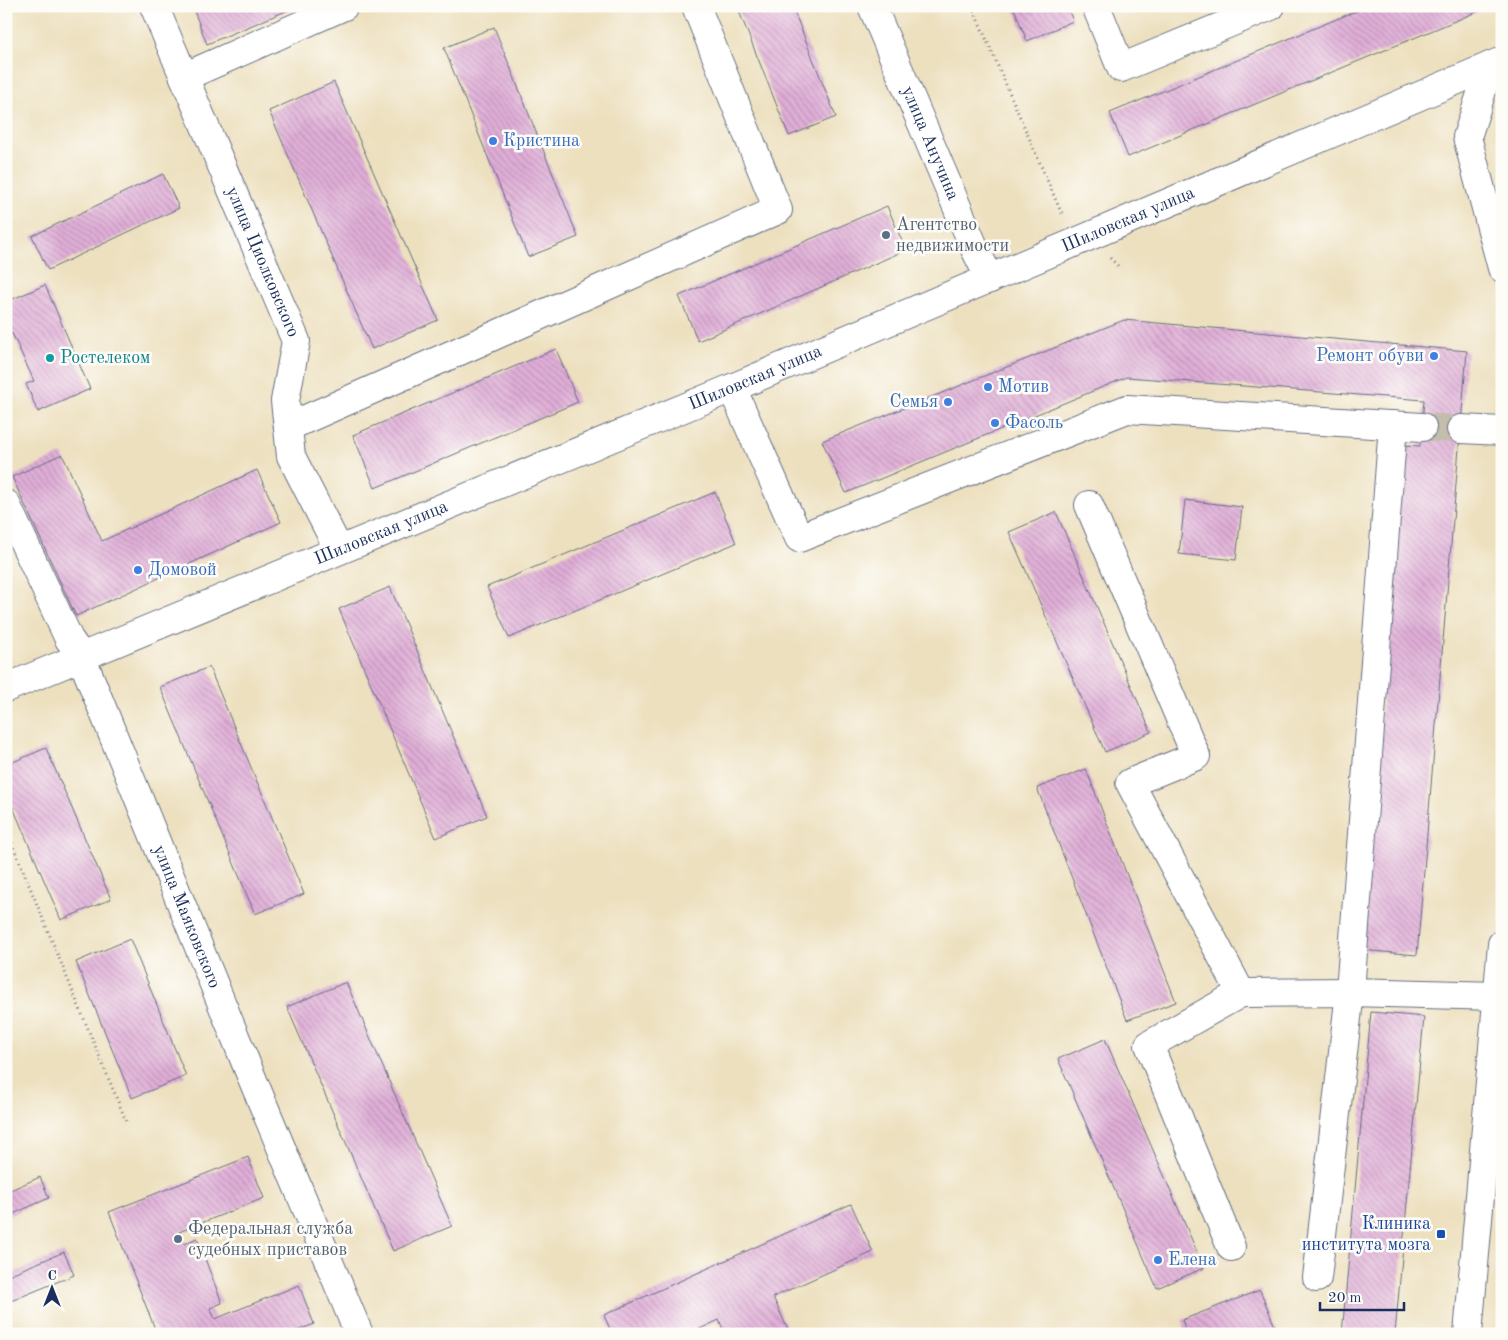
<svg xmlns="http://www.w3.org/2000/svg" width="1508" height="1340" font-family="'Old Standard TT',serif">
  <defs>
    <pattern id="building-back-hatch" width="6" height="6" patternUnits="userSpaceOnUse" patternTransform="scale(1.25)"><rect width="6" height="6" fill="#e1afd8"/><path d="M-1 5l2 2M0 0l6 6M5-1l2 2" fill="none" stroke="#b68fb2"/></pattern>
  </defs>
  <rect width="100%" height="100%" fill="#fdfcf7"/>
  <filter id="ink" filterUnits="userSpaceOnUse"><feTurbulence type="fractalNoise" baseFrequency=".02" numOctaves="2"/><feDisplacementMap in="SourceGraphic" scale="10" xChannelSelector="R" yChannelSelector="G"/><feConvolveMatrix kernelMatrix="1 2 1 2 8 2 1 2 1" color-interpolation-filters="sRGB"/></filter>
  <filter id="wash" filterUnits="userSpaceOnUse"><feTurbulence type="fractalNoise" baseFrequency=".0096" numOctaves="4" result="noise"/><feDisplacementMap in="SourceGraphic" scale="20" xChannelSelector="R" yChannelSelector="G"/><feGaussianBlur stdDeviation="1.12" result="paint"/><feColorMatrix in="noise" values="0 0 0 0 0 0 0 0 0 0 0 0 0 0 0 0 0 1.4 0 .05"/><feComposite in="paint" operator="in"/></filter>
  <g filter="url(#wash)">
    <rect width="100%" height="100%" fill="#ede0bf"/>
    <g id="blocks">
      <!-- building -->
      <path fill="url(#building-back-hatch)" d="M192 6H298L207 44Z
        M737 6H792L836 117 789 136Z
        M1013 6H1067L1073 21 1027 41Z
        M1368 6H1491L1128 157 1110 113Z
        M494 27 578 237 528 257 444 48Z
        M334 82 438 320 372 349 269 111Z
        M163 174 179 208 48 270 32 236Z
        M887 206 906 250 698 341 679 296Z
        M45 285 90 389 38 412 26 384 34 381 12 333 6 335V302Z
        M1124 320 1467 351 1417 955 1361 950 1404 445 1420 446 1424 400 1127 377 846 493 822 441Z
        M556 349 578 402 375 488 353 435Z
        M62 454 102 541 257 470 281 522 76 616 12 477Z
        M715 492 736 543 509 638 487 587Z
        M1185 500 1242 507 1236 560 1179 554Z
        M1056 512 1151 732 1105 752 1009 532Z
        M390 587 487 816 436 838 339 609Z
        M209 667 304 894 255 914 160 687Z
        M46 748 111 899 61 920 6 791V765Z
        M1086 769 1176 1002 1127 1020 1037 788Z
        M130 939 186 1076 132 1098 76 962Z
        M346 982 452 1226 393 1251 287 1007Z
        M1371 1012 1424 1017 1395 1334H1342Z
        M1105 1039 1204 1268 1157 1288 1058 1059Z
        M248 1157 264 1198 179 1232 184 1244 197 1238 222 1303 210 1308 215 1319 299 1285 314 1324 289 1334H157L109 1212Z
        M40 1177 49 1198 6 1217V1192Z
        M851 1204 873 1252 773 1297 790 1334H725L719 1320 689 1334H612L604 1315Z
        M64 1252 74 1275 6 1303V1276Z
        M1260 1290 1278 1334H1187L1182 1320Z"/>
    </g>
  </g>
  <g filter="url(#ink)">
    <use href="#blocks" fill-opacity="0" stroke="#646d80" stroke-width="1"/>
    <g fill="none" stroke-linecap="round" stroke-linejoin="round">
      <!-- minor-tunnel -->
      <path stroke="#c3bdac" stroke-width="28" stroke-dasharray="28 14" stroke-linecap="butt" d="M1422 427 1461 429"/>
      <!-- minor casing -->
      <g stroke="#646d80" stroke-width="30">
        <g id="minor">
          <path id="s1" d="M154 6 296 341 285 401 291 456 339 550"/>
          <path id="s2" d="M872 6 974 247 990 279"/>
          <path d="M1096 6 1121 68 1271 6"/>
          <path d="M1490 66 1467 137 1502 268"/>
          <path d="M184 77 344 6"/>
          <path d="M732 388 799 538 1127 409 1422 427"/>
          <path d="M1393 425 1350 992 1497 996"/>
          <path d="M288 427 778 210 696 6"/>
          <path d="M1461 429 1502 431"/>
          <path id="s3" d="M6 504 69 639 81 656 247 1066 359 1334"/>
          <path d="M1089 505 1196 756 1130 783 1241 993"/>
          <path id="s4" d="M6 688 732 388 1502 61"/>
          <path d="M1231 1247 1149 1045 1241 993 1350 992 1317 1278"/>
          <path d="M1468 1334 1502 944"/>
        </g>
      </g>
      <!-- path -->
      <path stroke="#646d80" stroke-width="3" stroke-dasharray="1 4" stroke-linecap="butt" d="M972 6 1061 212 1065 216
        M1110 258 1118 266
        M6 829 126 1121"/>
      <!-- minor -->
      <use href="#minor" stroke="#fff" stroke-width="28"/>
    </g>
  </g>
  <!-- markers -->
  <g fill="#3f7fe0" stroke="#fdfcf7" stroke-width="2">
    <circle cx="493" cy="141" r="5"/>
    <circle cx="1434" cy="356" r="5"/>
    <circle cx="988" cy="387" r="5"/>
    <circle cx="948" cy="402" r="5"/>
    <circle cx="995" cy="423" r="5"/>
    <circle cx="138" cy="570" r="5"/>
    <circle cx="1158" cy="1260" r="5"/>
  </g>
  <g fill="#5c6f8a" stroke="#fdfcf7" stroke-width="2">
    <circle cx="886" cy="235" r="5"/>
    <circle cx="178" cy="1239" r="5"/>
  </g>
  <circle fill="#0f9aa8" stroke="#fdfcf7" stroke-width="2" cx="50" cy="358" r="5"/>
  <rect fill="#1a4fb4" stroke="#fdfcf7" stroke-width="2" x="1436" y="1229" width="10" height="10" rx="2.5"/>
  <g text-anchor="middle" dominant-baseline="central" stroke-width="5" stroke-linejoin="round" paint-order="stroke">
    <!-- shop labels -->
    <g font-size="18" fill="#366cbe" stroke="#fdfcf7" text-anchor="start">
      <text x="503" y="141">Кристина</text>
      <text x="1424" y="356" text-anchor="end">Ремонт обуви</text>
      <text x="998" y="387">Мотив</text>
      <text x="938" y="402" text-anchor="end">Семья</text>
      <text x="1005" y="423">Фасоль</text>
      <text x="148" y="570">Домовой</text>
      <text x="1168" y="1260">Елена</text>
    </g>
    <!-- street labels -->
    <g font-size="18" fill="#1b2f5e" stroke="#fdfcf7">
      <text stroke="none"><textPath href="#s2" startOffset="149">улица Анучина</textPath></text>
      <text stroke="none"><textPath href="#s4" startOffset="1216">Шиловская улица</textPath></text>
      <text stroke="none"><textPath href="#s1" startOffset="278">улица Циолковского</textPath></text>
      <text stroke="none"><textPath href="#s4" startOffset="811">Шиловская улица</textPath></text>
      <text stroke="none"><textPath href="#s4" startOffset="406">Шиловская улица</textPath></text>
      <text stroke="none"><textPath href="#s3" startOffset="451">улица Маяковского</textPath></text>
    </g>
    <!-- service labels -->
    <g font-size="18" fill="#4e5e75" stroke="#fdfcf7" text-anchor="start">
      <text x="896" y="225">Агентство<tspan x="896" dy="21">недвижимости</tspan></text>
      <text x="188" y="1229">Федеральная служба<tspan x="188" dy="21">судебных приставов</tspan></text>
    </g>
    <!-- culture labels -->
    <g font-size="18" fill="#0d838f" stroke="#fdfcf7" text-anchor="start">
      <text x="60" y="358">Ростелеком</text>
    </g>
    <!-- transit labels -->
    <g font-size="18" fill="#164399" stroke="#fdfcf7" text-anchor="end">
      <text x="1431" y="1224">Клиника<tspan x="1431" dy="21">института мозга</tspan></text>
    </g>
  </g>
  <!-- margin -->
  <rect width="1508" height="1340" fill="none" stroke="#fdfcf7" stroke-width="25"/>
  <!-- north arrow -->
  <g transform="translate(52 1288)" stroke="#fdfcf7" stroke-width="4" paint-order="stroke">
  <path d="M0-4L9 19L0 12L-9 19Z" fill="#1b2f5e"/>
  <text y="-8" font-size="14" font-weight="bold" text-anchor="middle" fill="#1b2f5e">С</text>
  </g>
  <!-- scale -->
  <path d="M1320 1302v8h84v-8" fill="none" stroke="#1b2f5e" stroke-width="2.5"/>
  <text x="1328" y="1302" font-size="15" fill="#1b2f5e" stroke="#fdfcf7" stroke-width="4" paint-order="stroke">20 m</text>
</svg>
